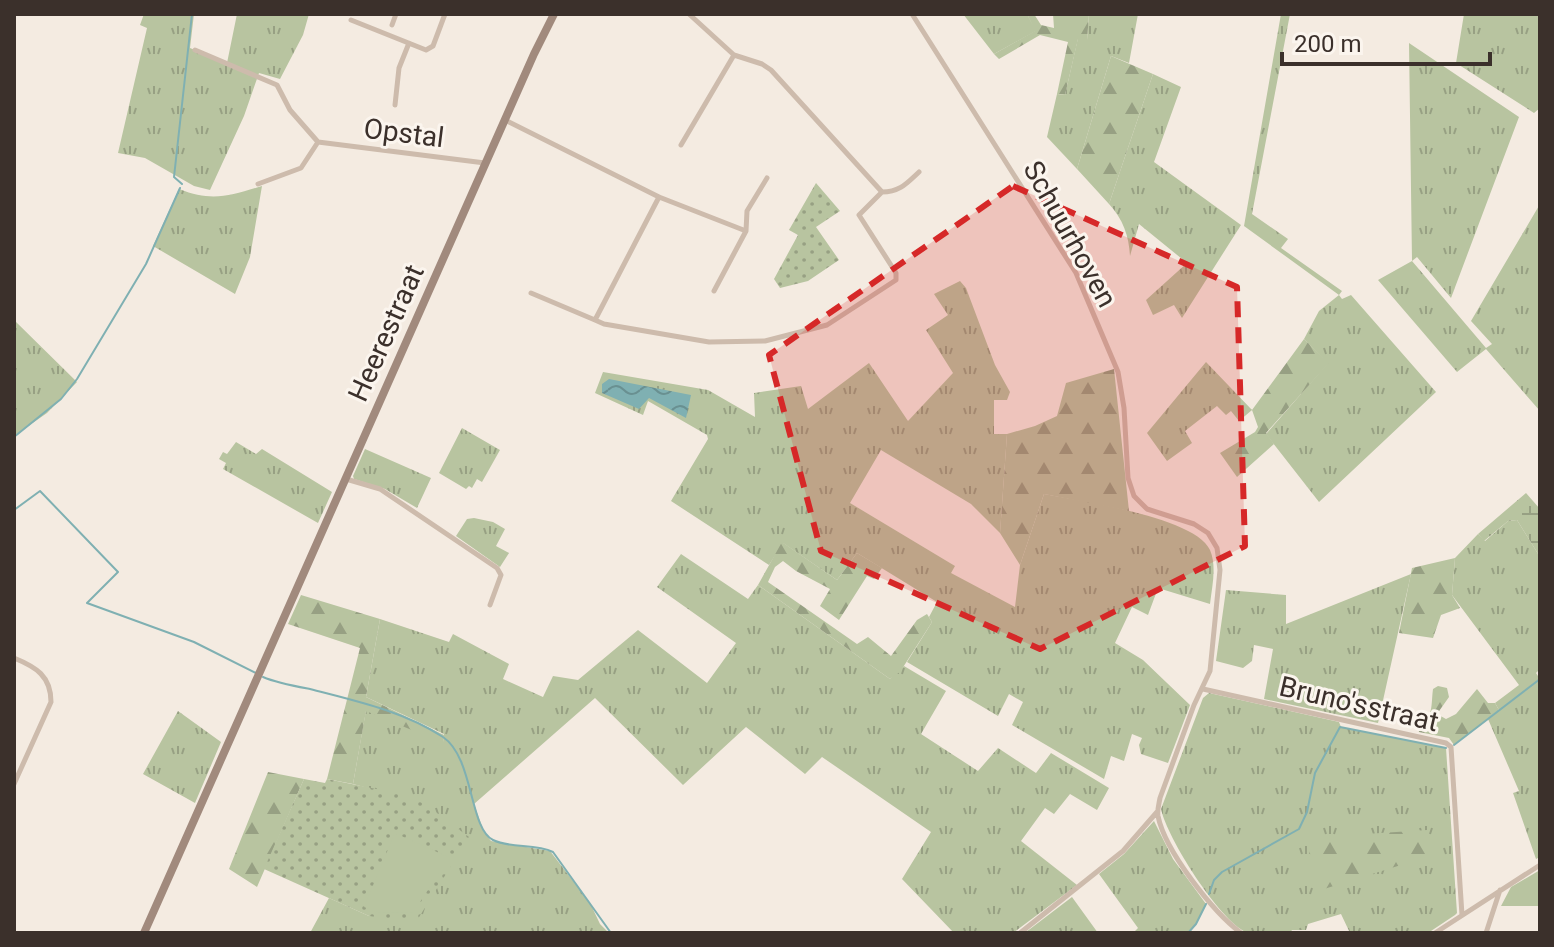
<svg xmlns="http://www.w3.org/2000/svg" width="1554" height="947" font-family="Roboto,sans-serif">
  <defs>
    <pattern id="grass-tufts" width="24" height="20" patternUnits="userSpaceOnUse" patternTransform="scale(2)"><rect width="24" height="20" fill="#b8c4a0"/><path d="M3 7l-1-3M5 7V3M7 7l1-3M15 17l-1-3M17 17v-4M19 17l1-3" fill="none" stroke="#97a083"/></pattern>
    <pattern id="forest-firs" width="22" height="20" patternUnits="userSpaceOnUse" patternTransform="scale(2)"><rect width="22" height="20" fill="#b8c4a0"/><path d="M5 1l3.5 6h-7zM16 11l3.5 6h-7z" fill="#97a083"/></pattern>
    <pattern id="wetland-marsh" width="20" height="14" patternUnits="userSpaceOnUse" patternTransform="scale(2)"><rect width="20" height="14" fill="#b8c4a0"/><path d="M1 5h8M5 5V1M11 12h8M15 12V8" fill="none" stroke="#97a083"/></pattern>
    <pattern id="park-dots" width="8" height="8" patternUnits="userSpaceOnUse" patternTransform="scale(2)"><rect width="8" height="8" fill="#b8c4a0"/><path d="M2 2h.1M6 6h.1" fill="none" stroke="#97a083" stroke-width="1.8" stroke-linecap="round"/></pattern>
    <pattern id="water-waves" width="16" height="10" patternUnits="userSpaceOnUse" patternTransform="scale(2)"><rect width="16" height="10" fill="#7fb0b2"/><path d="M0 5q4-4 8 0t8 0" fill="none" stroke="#699091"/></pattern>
  </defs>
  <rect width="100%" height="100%" fill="#f4ebe1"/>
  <!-- grass -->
  <path fill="url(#grass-tufts)" d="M144 14H194L190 48 227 63 237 14H309L303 35 280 79 259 73 244 116 210 190 194 186 145 158 118 153 147 28 140 25Z
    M963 14H1027L1036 31 994 54Z
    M1089 14H1138L1129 63 1111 56 1077 169 1047 137 1057 94 1065 95 1078 38 1087 40Z
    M1281 14H1290L1252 214 1288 239 1281 248 1342 291 1339 295 1342 299 1351 295 1436 392 1319 502 1266 434 1328 363 1304 339 1319 311 1339 295 1244 226Z
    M1464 14H1540V108L1534 113 1456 63Z
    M1409 43 1519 117 1451 298 1417 257 1412 261 1486 348 1492 344 1471 321 1540 204V411L1486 349 1457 372 1378 280 1412 261Z
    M1153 74 1181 87 1154 162 1241 225 1182 318 1174 305 1153 315 1146 300 1187 263 1139 224 1130 256C1129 236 1123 219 1109 204Z
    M262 186 250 257 235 294 153 246 179 189C212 202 229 196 262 186Z
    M960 281 966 288 995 365 1010 392 1007 400H994V434H1007L1000 533 971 504 881 450 850 503 955 566 951 573 1015 607 1020 565 1044 494C1080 501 1195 517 1210 550 1217 566 1212 587 1210 604L1158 588 1148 615 1132 607 1115 643 1143 660 1190 705 1168 763 1141 754 1139 745 1142 738 1132 734 1124 761 1111 756 1104 779 1012 725 1023 702 1009 694 998 716 907 662 932 622 929 617 937 602 857 553 837 580 783 543 769 565 671 501 708 439 707 435 648 401 643 415 595 393 603 372 708 390 755 417 754 393 801 386 808 409 869 363 908 421 953 373 926 330 948 315 934 294Z
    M14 320 77 382 47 413 14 436Z
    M1206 362 1252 410 1239 421 1231 411 1226 415 1217 406 1185 431 1192 443 1167 461 1147 433Z
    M462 428 500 450 482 482 477 479 472 488 469 486 466 489 439 473Z
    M236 442 256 454 262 449 332 492 318 523 223 469 226 463 219 459 223 452 227 454Z
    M365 449 431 478 417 508 385 489 354 479 353 476Z
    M474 518 493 522 505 529 496 546 509 553 500 567 456 536 467 519Z
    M1517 520 1540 557V669L1536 673 1540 679V857L1536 859 1513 793 1519 791 1488 719 1499 710 1495 703 1519 685 1452 595 1455 558 1478 534 1485 541 1508 521Z
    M681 554 748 599 758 585 890 679 904 666 946 691 921 734 978 771 998 748 1036 773 1051 753 1109 788 1097 810 1070 794 1054 814 1045 808 1021 841 1077 885 1013 933H954L902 879 931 832 822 757 805 774 746 727 683 785 595 698 474 804 484 832 491 841 550 851 590 903 600 924 609 933H310L329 898 369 916 375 790 353 784 366 710 443 742 444 734 366 697 380 619 449 642 453 634 509 664 503 679 543 697 553 676 578 680 638 630 707 683 736 643 657 587Z
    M1411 574 1378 723 1264 699 1273 649 1254 645 1252 661 1243 668 1216 661 1226 590 1286 595V624Z
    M1209 693 1339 722 1341 727 1446 748 1457 913 1455 915 1428 933H1350L1341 914 1308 924 1306 930H1292L1290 933C1278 933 1257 937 1246 932 1219 920 1167 838 1161 809L1203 698Z
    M178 711 221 742 195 803 143 774Z
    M1154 821 1173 859 1206 904 1196 924 1188 933H1133L1138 928 1099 874 1124 854Z
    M1540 870V906H1501L1511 887Z
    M1072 897 1098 933H1024L1030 929Z"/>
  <!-- forest -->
  <path fill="url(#forest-firs)" d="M1027 14H1034L1041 25 1054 28 1053 14H1089L1087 41 1078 39 1065 95 1057 94 1068 42 1040 35 999 59 994 54 1035 31Z
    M1111 56 1153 74 1109 204 1077 169Z
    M1304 339 1329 363 1266 433 1274 444 1237 477 1220 453 1255 432 1258 427 1252 410Z
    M1114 369 1129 511 1044 494 1020 565 1000 533 1007 434 1035 426 1057 416 1066 383Z
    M782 542 837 580 857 553 882 568 874 579 867 576 839 620 820 606 830 589 796 571 783 561 775 567 768 582 857 644 868 637 891 656 917 620 927 614 932 622 900 672 890 679 758 585Z
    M1455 558 1452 595 1460 608 1441 615 1433 638 1399 633 1412 568Z
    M301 595 380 619 366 697 444 735 443 743 366 711 353 784 327 779 360 648 288 624Z
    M1438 686 1447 688 1449 697 1437 714 1446 719 1456 714 1477 689 1488 703H1495L1499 710 1454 745 1449 738 1419 732 1418 726C1434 720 1431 703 1433 689Z
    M268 772 304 779 257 887 229 869Z
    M1427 830 1433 855 1324 889 1304 838Z"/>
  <!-- wetland -->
  <path fill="url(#wetland-marsh)" d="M1526 493 1540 509V557L1517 520 1508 521 1484 541 1478 534Z"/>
  <!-- park -->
  <path fill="url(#park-dots)" d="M816 183 840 211 816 227 839 260 808 281 780 288 774 279 798 235 789 230Z
    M304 779 325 783 327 779 401 794 425 804 469 837 416 922 369 916 264 869Z"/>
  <!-- garden -->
  <path fill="#b8c4a0" d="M397 834 446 856 448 859 413 913 377 912 364 907 394 835Z"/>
  <!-- water -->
  <path fill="url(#water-waves)" d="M609 379 691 395 686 418 649 398 639 409 602 393V384Z"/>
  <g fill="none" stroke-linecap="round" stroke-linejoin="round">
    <!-- stream -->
    <path stroke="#7fb0b2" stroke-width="2" d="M182 184 174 177 192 14
      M14 437 61 399 77 379 146 264 180 188
      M14 510 40 491 118 572 87 603 194 642 256 673
      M263 677C277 683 294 686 310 689 356 701 403 711 443 737 474 758 469 828 493 840 511 849 535 843 553 852L611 933
      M1454 745 1540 679
      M1209 894 1214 880 1222 872 1299 829 1307 812 1315 773 1340 727 1446 748
      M1188 933 1196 924 1206 904"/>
    <!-- street -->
    <path stroke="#cdbbac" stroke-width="5" d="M912 14 1076 273 1118 372 1124 408 1128 478 1134 496 1147 509 1194 524 1208 533 1217 548 1220 570 1210 671 1194 705 1160 798C1159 804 1157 810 1158 816 1165 851 1213 912 1241 933
      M351 20 426 50 433 46 445 14
      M392 25 396 14
      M195 50 277 85 290 110 318 142
      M395 105 399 68 409 43
      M505 120 659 197 746 231
      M681 145 734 55
      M258 184 301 168 318 142 485 163
      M882 192C900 192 907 183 919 172
      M659 197 595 320 604 324 709 342 765 341 827 325 896 280V273L859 215 882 192 771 70 762 64 734 55 689 14
      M714 291 746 231 747 211 767 178
      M531 293 595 320
      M346 479 380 489 497 568 501 575 490 605
      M14 658C36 667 51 676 51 702L14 784
      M1203 689 1446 743 1451 747 1462 915
      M1020 933 1123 851 1157 812
      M1435 933 1540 865
      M1486 933 1500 890"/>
    <!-- secondary -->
    <path stroke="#a18a7d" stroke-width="8" d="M144 933 534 54 554 14"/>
  </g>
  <!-- marked area -->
  <path fill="#d62828" fill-opacity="0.2" stroke="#d62828" stroke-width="6" stroke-dasharray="16 10" stroke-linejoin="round" d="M1013 186 1237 287 1245 546 1040 649 821 551 769 355Z"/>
  <g text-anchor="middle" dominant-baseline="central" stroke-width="6" stroke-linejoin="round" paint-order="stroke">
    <!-- street labels -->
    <g font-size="28" fill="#3b302b" stroke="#fbf5ee">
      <text transform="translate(404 133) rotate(7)">Opstal</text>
      <text transform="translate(1070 234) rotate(61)">Schuurhoven</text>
      <text transform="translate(386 333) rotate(-66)">Heerestraat</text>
      <text transform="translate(1359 704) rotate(13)">Bruno'sstraat</text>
    </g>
  </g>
  <!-- border -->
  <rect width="1554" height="947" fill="none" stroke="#3b302b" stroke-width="32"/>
  <!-- scale -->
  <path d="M1282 52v12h208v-12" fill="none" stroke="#3b302b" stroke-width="4"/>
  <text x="1294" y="52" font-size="24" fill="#3b302b" stroke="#fbf5ee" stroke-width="6" paint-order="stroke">200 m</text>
</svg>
